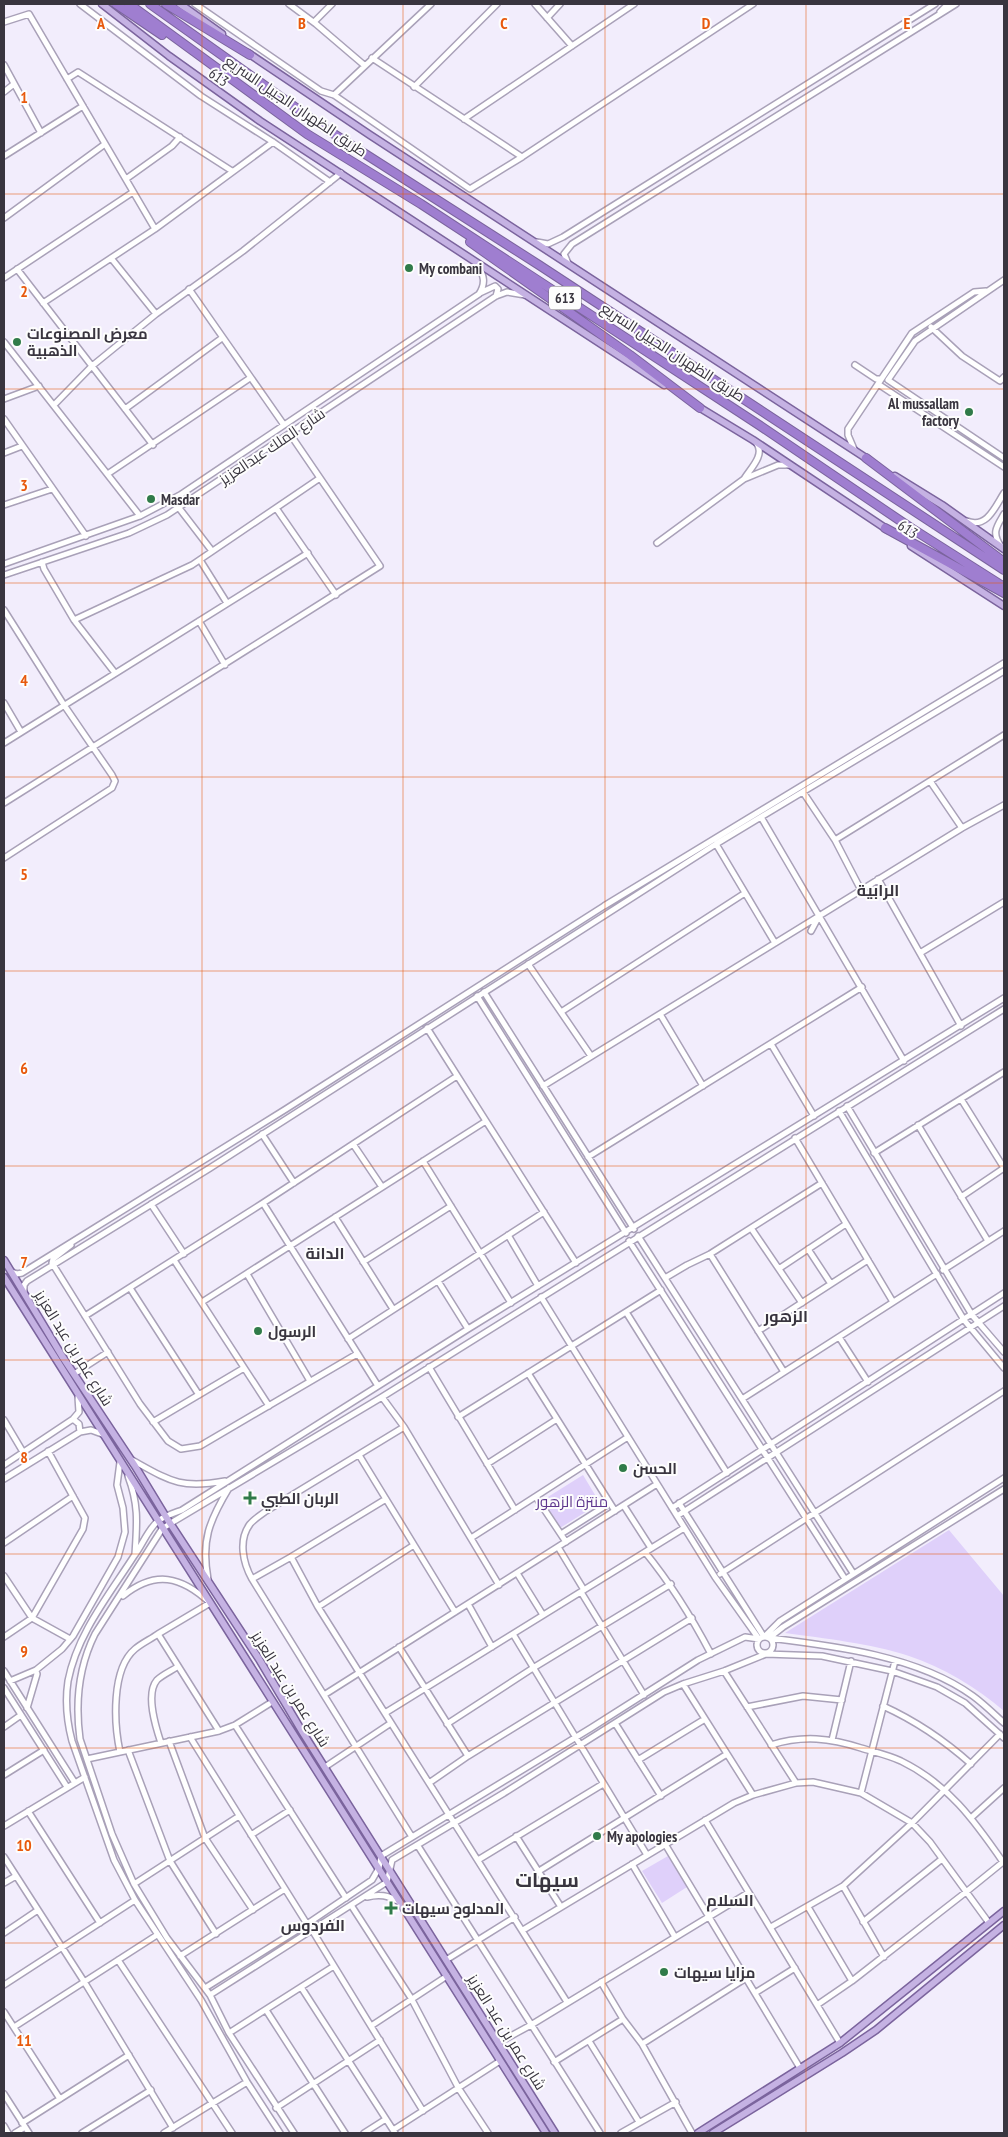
<svg xmlns="http://www.w3.org/2000/svg" width="1008" height="2137" font-family="'PT Sans Narrow',Cairo,sans-serif">
  <rect width="100%" height="100%" fill="#f2edfc"/>
  <!-- green -->
  <path fill="#dfd0fa" d="M583 1475 600 1503 560 1528 543 1500Z
    M949 1530 1004 1596V1711C976 1687 944 1668 909 1656 873 1644 823 1638 785 1633Z
    M668 1856 687 1887 662 1903 642 1871Z"/>
  <g fill="none" stroke-linecap="round" stroke-linejoin="round">
    <!-- minor casing -->
    <g stroke="#a9a1b8" stroke-width="8">
      <path id="minor" d="M80 4 201 96 273 142 330 182
        M195 4 321 91 334 95 470 189 522 157 753 4
        M289 4 316 24 364 65
        M535 4 572 46
        M940 12 948 4
        M547 18 560 4
        M4 22 29 14 155 229
        M314 22 332 4
        M372 58 522 157
        M4 65 41 133
        M67 79 78 72 232 171
        M414 87 497 4
        M4 92 14 84
        M334 95 431 4
        M464 119 634 4
        M4 156 83 106
        M126 179 172 146 180 137
        M4 218 105 144
        M537 242 548 244 563 237 935 4
        M111 258 156 314
        M568 263 564 254 572 244 956 4
        M17 269 153 445
        M4 278 133 192
        M1004 280 915 341 888 380 1004 458
        M189 289 284 425
        M480 293 495 286 498 289 496 296
        M43 303 155 229 273 142
        M931 327 962 356 1000 381 1004 377
        M4 342 140 516
        M855 365 876 379H881
        M878 384 1004 467
        M4 399 39 386
        M54 405 92 366 156 314 243 251 341 173
        M125 409 222 338
        M4 419 86 536
        M757 444C765 455 750 469 744 479L778 465H790
        M854 449 848 435V429L912 333 974 292 986 291
        M4 453 22 446
        M109 473 250 378
        M4 505 52 489
        M179 508 212 551
        M276 508 336 595
        M967 521C987 529 995 507 1004 493
        M657 543 744 479
        M1001 546C991 533 997 526 1004 514
        M200 560 227 603
        M42 562 44 569 74 620 115 673
        M4 564 140 516 180 495 479 294C486 283 484 276 478 265
        M4 575 129 533 167 515 496 296 507 292 525 295
        M4 610 64 705 112 775 115 781 112 788 4 858
        M74 620 192 565 320 478
        M199 621 225 665
        M4 703 21 732
        M4 743 308 553
        M930 781 962 828
        M803 792 835 840 861 890
        M4 803 380 566 290 434
        M761 817 904 1061
        M835 840 1004 735
        M716 844 775 943
        M878 879 961 1026
        M811 931 819 916
        M920 953 1004 902
        M528 964 591 1056
        M484 992 634 1229
        M477 996 626 1233
        M561 1012 745 893
        M660 1014 703 1086
        M427 1028 576 1263
        M771 1044 814 1116
        M543 1086 962 828 1004 805
        M961 1099 1004 1168
        M847 1106 972 1315 1004 1352
        M839 1111 964 1320 1004 1368
        M918 1125 988 1241
        M262 1134 294 1183
        M795 1138 893 1302
        M353 1144 382 1187
        M874 1153 1004 1072
        M588 1157 862 987
        M423 1161 511 1303
        M961 1197 1004 1168
        M263 1203 378 1386
        M151 1204 184 1254
        M335 1217 393 1309
        M751 1228 802 1303
        M508 1235 538 1286
        M638 1236 853 1573
        M629 1241 845 1579
        M71 1245 53 1259 52 1263 140 1404 168 1441 181 1449 200 1446 357 1354
        M808 1249 831 1284
        M710 1254 784 1372
        M174 1260 269 1406
        M363 1262 451 1206
        M780 1268 846 1224
        M943 1270 1004 1231
        M12 1272 17 1274 22 1273 286 1109 604 906 1004 663
        M247 1274 310 1381
        M665 1278 687 1265 710 1254 822 1183
        M438 1281 468 1329
        M130 1288 199 1395
        M24 1291V1285L27 1281 210 1168 716 844 1004 671
        M541 1297 715 1577 759 1639
        M202 1302 486 1121
        M626 1312 727 1473
        M85 1316 263 1203 457 1076
        M758 1331 868 1260
        M839 1337 868 1382
        M348 1339 544 1212
        M429 1367 515 1510
        M528 1373 615 1511
        M74 1374 108 1352
        M382 1397 404 1427 499 1585
        M742 1399 937 1274
        M458 1417 661 1290
        M73 1419 79 1424 80 1432
        M4 1420 23 1452
        M153 1422 244 1368
        M404 1427 266 1511C261 1515 254 1519 250 1524 238 1540 243 1563 252 1579L412 1837
        M359 1455 455 1612
        M132 1460C170 1481 180 1489 225 1481
        M487 1464 557 1419
        M4 1465 73 1419 79 1412 78 1397
        M128 1476C139 1505 137 1524 135 1554
        M4 1479 80 1432 91 1430 102 1434
        M536 1497 566 1542
        M679 1503 764 1637 780 1621 1004 1478
        M624 1506 651 1548
        M672 1508 1004 1293
        M677 1516 1004 1306
        M561 1534 610 1503
        M471 1538 628 1437
        M4 1543 73 1496
        M558 1547 584 1590
        M645 1552C672 1585 691 1616 711 1654
        M291 1557 318 1607 567 2002
        M517 1573 543 1615
        M720 1574 1004 1391
        M4 1576 32 1618 70 1639
        M208 1579C201 1541 209 1521 229 1488
        M252 1579 291 1557 386 1499
        M581 1592 644 1695
        M123 1596C155 1570 181 1576 210 1603L158 1634
        M468 1604 492 1647
        M318 1607 414 1545
        M513 1634 647 1855
        M757 1645a8 8 0 1 1 16 0a8 8 0 1 1-16 0Z
        M4 1637 32 1618 83 1529 85 1518 48 1451
        M769 1638 783 1627 1004 1489
        M769 1638C835 1646 918 1656 973 1696 984 1704 994 1714 1004 1723
        M399 1647 468 1756
        M4 1671 75 1783
        M724 1671 796 1783
        M10 1681 36 1670 62 1649 73 1636 118 1557 125 1532 123 1508 117 1485 120 1462
        M683 1684 753 1795
        M4 1688 67 1787
        M324 1695 657 1484
        M883 1706C916 1721 944 1740 971 1764
        M747 1707 803 1696 842 1700
        M27 1708 37 1674 36 1670
        M385 1713 684 1528
        M615 1723 661 1796
        M447 1724 533 1668 671 1584
        M235 1725 346 1898
        M4 1727 21 1715
        M190 1737 307 1924
        M832 1740 851 1661
        M169 1741 205 1838 253 1910
        M161 1743C156 1728 145 1694 157 1680 162 1675 171 1671 177 1667
        M771 1745C803 1735 830 1738 861 1748 874 1752 888 1755 901 1761 948 1784 974 1820 1003 1862L966 1892 852 1981 808 1907
        M128 1750 170 1861 216 1934
        M120 1752C114 1724 111 1669 135 1649 142 1643 151 1639 158 1634L219 1731
        M87 1759 219 1731 235 1725 272 1702
        M638 1760 705 1719
        M325 1767 391 1723
        M4 1775 44 1750
        M429 1783 468 1756 692 1618
        M861 1793 895 1661
        M28 1811 100 1923
        M972 1817 1004 1788
        M705 1820 840 2043
        M4 1826 85 1777
        M251 1835 290 1810
        M516 1836 561 1907
        M665 1844 800 2068
        M418 1846 600 2133
        M4 1857 85 1983 173 2128
        M478 1860 603 1784
        M632 1864 675 1937
        M539 1871 727 1754
        M4 1883 16 1876
        M134 1884 239 1816
        M843 1886 884 1957
        M367 1897C379 1894 388 1895 399 1902
        M351 1905 411 1998 459 2089 488 2133
        M863 1922 942 1859
        M771 1927 843 1886 912 1823 1000 1734
        M312 1930 423 2111
        M523 1930 734 1803 753 1795 796 1783 813 1782 861 1793 912 1823 930 1842 989 1923
        M4 1933 38 1910
        M180 1956 285 1889
        M118 1960 232 2133
        M446 1960 515 1917
        M601 1982 623 2019 642 2044 692 2133
        M4 1985 135 1900
        M301 1987 395 2133
        M205 1988 307 1924 372 1880 379 1868 381 1856 591 1728 698 1660 745 1637 759 1639
        M755 1993 795 1968
        M210 1995 387 1882 392 1860 504 1793 664 1692 683 1684 724 1671 766 1654 822 1656 892 1671 937 1687 965 1703 1004 1738
        M817 2005 852 1981
        M266 2010 345 2133
        M4 2012 60 2099
        M371 2026 447 1976
        M14 2027 157 1935
        M229 2033 334 1966
        M589 2041 639 2122
        M498 2043 531 2025 748 1893
        M642 2044 746 1978
        M554 2062 623 2019
        M4 2094 29 2133
        M276 2108 380 2040
        M22 2123 129 2055
        M4 2126 8 2133
        M393 2130 500 2061
        M15 2133 25 2127
        M82 2133 151 2090
        M164 2133 247 2082
        M280 2133 247 2082 201 2000 135 1900 114 1860 72 1741C67 1722 65 1701 68 1681 77 1634 109 1595 134 1556 142 1546 148 1529 158 1521 164 1516 174 1513 182 1510L468 1329 1004 998
        M294 2133 229 2033 210 1995 167 1938 134 1884 112 1834 80 1739C75 1702 78 1668 95 1634L162 1529 171 1523 382 1397 1004 1009
        M364 2133 386 2119
        M621 2133 676 2102"/>
    </g>
    <!-- major casing -->
    <g stroke="#7b649d" stroke-width="9">
      <path id="major" d="M102 4 169 56 260 121 664 385
        M180 4 222 34
        M248 53 370 135 869 460
        M697 406 753 440 888 530
        M895 476 942 505 1004 549
        M911 546 1004 606
        M4 1260 62 1356 135 1466 166 1517 259 1659 303 1733 555 2133
        M4 1277 546 2133
        M698 2133 840 2043 1004 1911
        M713 2133 842 2053 876 2030 1004 1925"/>
    </g>
    <!-- highway casing -->
    <g stroke="#7b649d" stroke-width="10">
      <path id="highway" d="M116 4 162 35
        M129 4 307 134 421 204 759 425 911 528 1004 587
        M150 4 323 127 539 265 1004 570
        M166 4 250 55
        M470 242 630 355 700 408
        M866 458 1004 562
        M885 528 1004 593"/>
    </g>
    <!-- minor -->
    <use href="#minor" stroke="#fff" stroke-width="5"/>
    <!-- major -->
    <use href="#major" stroke="#c5b2e3" stroke-width="6"/>
    <!-- highway -->
    <use href="#highway" stroke="#9f7ed0" stroke-width="8"/>
  </g>
  <!-- grid -->
  <path fill="none" stroke="#e8590c" stroke-width="1" stroke-opacity="0.55" d="M202 4V2133M403 4V2133M605 4V2133M806 4V2133M4 194H1004M4 389H1004M4 583H1004M4 777H1004M4 971H1004M4 1166H1004M4 1360H1004M4 1554H1004M4 1748H1004M4 1943H1004"/>
  <!-- markers -->
  <g fill="#307b49" stroke="#fdfdfd" stroke-width="2">
    <circle cx="409" cy="268" r="5"/>
    <circle cx="17" cy="342" r="5"/>
    <circle cx="969" cy="412" r="5"/>
    <circle cx="151" cy="499" r="5"/>
    <circle cx="258" cy="1331" r="5"/>
    <circle cx="623" cy="1468" r="5"/>
    <path d="M247.5 1490.5h5v5h5v5h-5v5h-5v-5h-5v-5h5z"/>
    <circle cx="597" cy="1836" r="5"/>
    <path d="M388.5 1900.5h5v5h5v5h-5v5h-5v-5h-5v-5h5z"/>
    <circle cx="664" cy="1972" r="5"/>
  </g>
  <g text-anchor="middle" dominant-baseline="central" stroke-width="4" stroke-linejoin="round" paint-order="stroke">
    <!-- shield labels -->
    <rect fill="#fdfdfd" stroke="#747178" stroke-width="1" x="549" y="286.5" width="32" height="23" rx="4"/>
    <g font-size="14" font-weight="bold" fill="#39353f">
      <text x="565" y="298">613</text>
    </g>
    <!-- street labels -->
    <g font-size="15" fill="#39353f" stroke="#fdfdfd">
      <text transform="translate(219 77) rotate(35)">613</text>
      <text transform="translate(296 106) rotate(34)">طريق الظهران الجبيل السريع</text>
      <text transform="translate(673 352) rotate(33)">طريق الظهران الجبيل السريع</text>
      <text transform="translate(272 446) rotate(-34)">شارع الملك عبدالعزيز</text>
      <text transform="translate(908 529) rotate(34)">613</text>
      <text transform="translate(74 1348) rotate(58)">شارع عمر بن عبد العزيز</text>
      <text transform="translate(291 1689) rotate(58)">شارع عمر بن عبد العزيز</text>
      <text transform="translate(507 2032) rotate(58)">شارع عمر بن عبد العزيز</text>
    </g>
    <!-- poi labels -->
    <g font-size="15" font-weight="bold" fill="#39353f" stroke="#fdfdfd" text-anchor="start">
      <text x="419" y="268">My combani</text>
      <text x="27" y="333">معرض المصنوعات<tspan x="27" dy="17">الذهبية</tspan></text>
      <text x="959" y="403" text-anchor="end">Al mussallam<tspan x="959" dy="17">factory</tspan></text>
      <text x="161" y="499">Masdar</text>
      <text x="268" y="1331">الرسول</text>
      <text x="633" y="1468">الحسن</text>
      <text x="261" y="1498">الربان الطبي</text>
      <text x="607" y="1836">My apologies</text>
      <text x="402" y="1908">المدلوح سيهات</text>
      <text x="674" y="1972">مزايا سيهات</text>
    </g>
    <!-- park labels -->
    <g font-size="15" fill="#5e368e" stroke="#fdfdfd">
      <text x="572" y="1501">منتزة الزهور</text>
    </g>
    <!-- neighbourhood labels -->
    <g font-size="16" font-weight="bold" fill="#39353f" stroke="#fdfdfd">
      <text x="878" y="890">الرابية</text>
      <text x="325" y="1253">الدانة</text>
      <text x="786" y="1316">الزهور</text>
      <text x="730" y="1900">السلام</text>
      <text x="313" y="1925">الفردوس</text>
    </g>
    <!-- district labels -->
    <g font-size="20" font-weight="bold" fill="#39353f" stroke="#fdfdfd">
      <text x="547" y="1880">سيهات</text>
    </g>
  </g>
  <g font-size="16" text-anchor="middle" font-weight="bold" fill="#e8590c" stroke="#fdfdfd" stroke-width="4" stroke-linejoin="round" paint-order="stroke">
    <text x="101" y="29">A</text>
    <text x="302" y="29">B</text>
    <text x="504" y="29">C</text>
    <text x="706" y="29">D</text>
    <text x="907" y="29">E</text>
    <text x="24" y="103">1</text>
    <text x="24" y="297">2</text>
    <text x="24" y="491">3</text>
    <text x="24" y="686">4</text>
    <text x="24" y="880">5</text>
    <text x="24" y="1074">6</text>
    <text x="24" y="1268">7</text>
    <text x="24" y="1463">8</text>
    <text x="24" y="1657">9</text>
    <text x="24" y="1851">10</text>
    <text x="24" y="2046">11</text>
  </g>
  <!-- border -->
  <rect width="1008" height="2137" fill="none" stroke="#39353f" stroke-width="10"/>
</svg>
